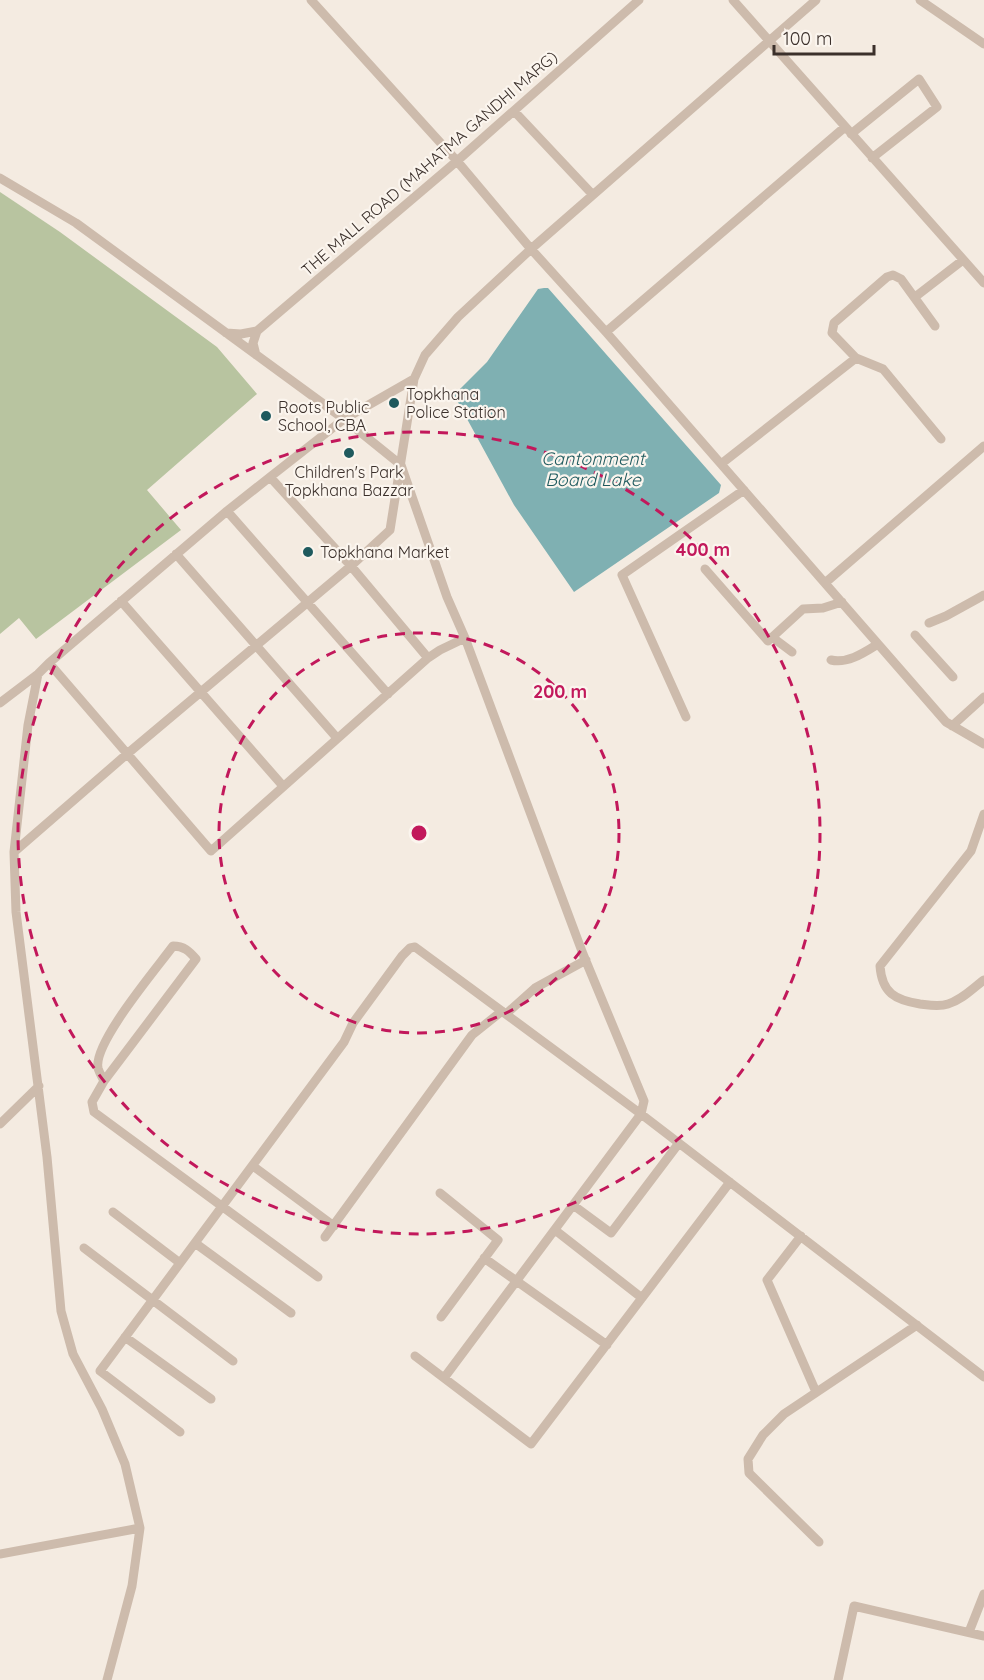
<svg xmlns="http://www.w3.org/2000/svg" width="984" height="1680" font-family="Quicksand,sans-serif">
  <rect width="100%" height="100%" fill="#f4ebe1"/>
  <!-- green -->
  <path fill="#b8c4a0" d="M0 192 60 232 217 347 257 394 147 490 181 530 36 639 19 618 0 634Z"/>
  <!-- water -->
  <path fill="#7fb0b2" d="M544 288H548L721 485 719 493 574 592 514 505 454 395 487 362 538 289Z"/>
  <g fill="none" stroke-linecap="round" stroke-linejoin="round">
    <!-- minor -->
    <path stroke="#cdbbac" stroke-width="9" d="M311 0 457 161 531 249 606 332 946 722 984 744
      M733 0 984 283
      M920 0 984 44
      M514 111 593 195
      M851 134 919 79 937 107 872 158
      M0 178 76 223 344 419 401 465 447 597 465 638 583 954 644 1101 641 1114 444 1378
      M915 297 963 260
      M935 326 901 279 893 275 887 277 834 323 832 333 856 358 883 369 941 439
      M606 332 845 127
      M226 333 241 334 257 331
      M256 355 253 343 257 331 457 161 639 0
      M721 464 856 358
      M270 477 351 566 428 658
      M227 511 388 694
      M176 554 337 738
      M705 569 768 641 803 609 823 608 842 602
      M825 583 984 446
      M121 601 283 786
      M929 623 946 616 984 595
      M915 635 953 677
      M772 637 792 652
      M831 660C848 664 865 652 878 644
      M49 663 211 851 428 658 440 650 465 638
      M38 674 28 725 14 852 16 912 47 1157 61 1311 73 1354 102 1409 125 1464 140 1528 132 1586 107 1680
      M0 703 38 674 49 663 227 511 270 477 344 419 414 379
      M686 717 622 575 744 490
      M952 726 984 697
      M984 814 971 851 880 966C882 993 895 1000 920 1004 929 1005 939 1007 948 1004 962 1000 973 988 984 980
      M14 852 127 754 351 566 390 530 414 379 425 355 458 317 531 249 816 0
      M506 1014 535 988 586 960
      M104 1081C102 1077 99 1072 98 1068 93 1043 157 968 173 946 184 946 189 951 196 959L104 1081 92 1102 94 1112 318 1277
      M0 1124 39 1086
      M253 1166 334 1226
      M440 1193 498 1240 441 1317
      M573 1205 611 1233 679 1143
      M113 1212 180 1263
      M555 1230 642 1298
      M801 1236 767 1280 816 1392
      M325 1237 472 1035 502 1011
      M195 1243 291 1313
      M84 1248 233 1361
      M484 1258 607 1345
      M125 1337 211 1399
      M415 1356 531 1444 730 1182
      M180 1432 100 1371 344 1042 353 1023 402 956 410 948 415 947 641 1114 984 1377
      M819 1542 749 1473 748 1459 763 1435 784 1414 917 1325
      M0 1554 140 1528
      M969 1632 984 1594
      M838 1680 854 1606 984 1636"/>
  </g>
  <!-- distance rings -->
  <g fill="none" stroke="#c2185b" stroke-width="3" stroke-dasharray="10 8">
    <circle cx="419" cy="833" r="200"/>
    <circle cx="419" cy="833" r="401"/>
  </g>
  <!-- markers -->
  <g fill="#1f5a5e" stroke="#fbf5ee" stroke-width="2">
    <circle cx="394" cy="403" r="6"/>
    <circle cx="266" cy="416" r="6"/>
    <circle cx="349" cy="453" r="6"/>
    <circle cx="308" cy="552" r="6"/>
  </g>
  <g text-anchor="middle" dominant-baseline="central" stroke-width="4.5" stroke-linejoin="round" paint-order="stroke">
    <!-- street labels -->
    <g font-size="16" fill="#3b302b" stroke="#fbf5ee">
      <text transform="translate(429 163) rotate(-41)">THE MALL ROAD (MAHATMA GANDHI MARG)</text>
    </g>
    <!-- poi labels -->
    <g font-size="16" fill="#3b302b" stroke="#fbf5ee" text-anchor="start">
      <text x="406" y="394">Topkhana<tspan x="406" dy="18">Police Station</tspan></text>
      <text x="278" y="407">Roots Public<tspan x="278" dy="18">School, CBA</tspan></text>
      <text x="349" y="472" text-anchor="middle">Children's Park<tspan x="349" dy="18">Topkhana Bazzar</tspan></text>
      <text x="320" y="552">Topkhana Market</text>
    </g>
    <!-- water labels -->
    <g font-size="18" font-style="italic" fill="#1f5a5e" stroke="#fbf5ee">
      <text x="593" y="458">Cantonment<tspan x="593" dy="21">Board Lake</tspan></text>
    </g>
  </g>
  <circle cx="419" cy="833" r="9" fill="#c2185b" stroke="#fbf5ee" stroke-width="3"/>
  <g font-size="18" text-anchor="middle" font-weight="bold" fill="#c2185b" stroke="#fbf5ee" stroke-width="4.5" stroke-linejoin="round" paint-order="stroke">
    <text x="703" y="556">400 m</text>
    <text x="560" y="698">200 m</text>
  </g>
  <!-- scale -->
  <path d="M774 45v9h100v-9" fill="none" stroke="#3b302b" stroke-width="3"/>
  <text x="783" y="45" font-size="18" fill="#3b302b" stroke="#fbf5ee" stroke-width="4.5" paint-order="stroke">100 m</text>
</svg>
